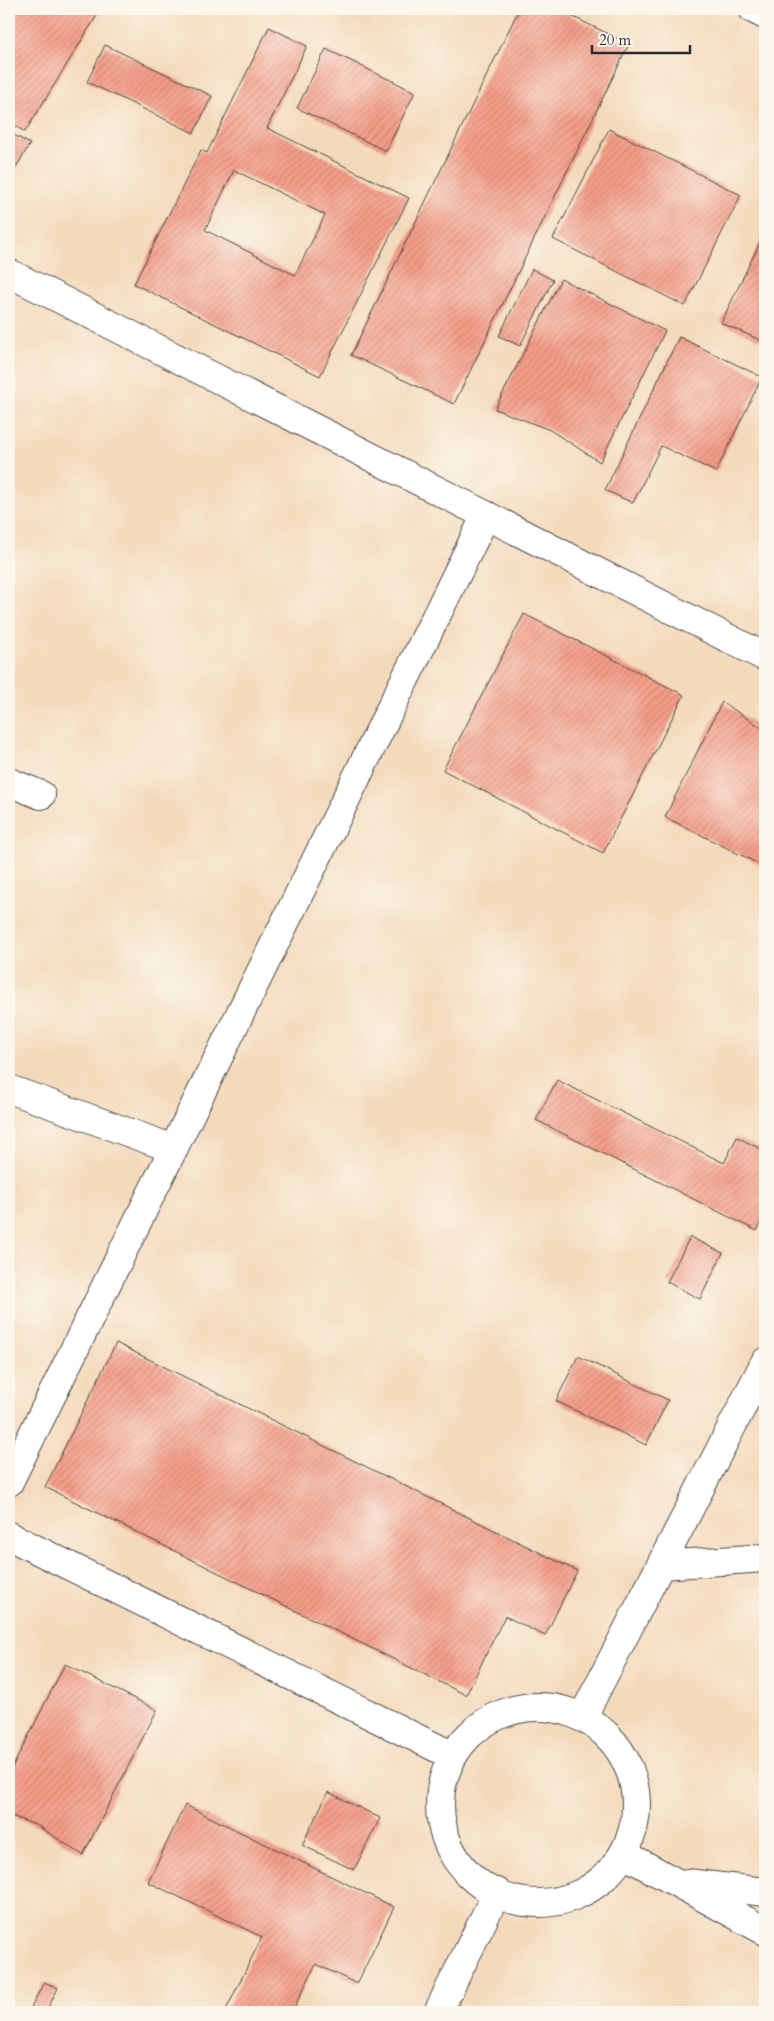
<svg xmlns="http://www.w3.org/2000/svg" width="774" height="2021" font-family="Cardo,serif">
  <defs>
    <pattern id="building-hatch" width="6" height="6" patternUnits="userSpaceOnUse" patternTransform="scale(1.25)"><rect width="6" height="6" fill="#f69e89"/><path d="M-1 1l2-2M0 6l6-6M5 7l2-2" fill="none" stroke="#c78170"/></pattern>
  </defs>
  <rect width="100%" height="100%" fill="#fbf7ec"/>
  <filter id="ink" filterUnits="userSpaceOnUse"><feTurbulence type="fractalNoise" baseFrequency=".02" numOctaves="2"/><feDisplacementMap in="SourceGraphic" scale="10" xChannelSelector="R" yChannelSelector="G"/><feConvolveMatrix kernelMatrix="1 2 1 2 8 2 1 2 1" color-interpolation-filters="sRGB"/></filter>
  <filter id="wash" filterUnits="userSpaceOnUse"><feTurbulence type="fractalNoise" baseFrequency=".0096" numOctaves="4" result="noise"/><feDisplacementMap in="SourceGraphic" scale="20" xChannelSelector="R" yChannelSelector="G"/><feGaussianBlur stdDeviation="1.12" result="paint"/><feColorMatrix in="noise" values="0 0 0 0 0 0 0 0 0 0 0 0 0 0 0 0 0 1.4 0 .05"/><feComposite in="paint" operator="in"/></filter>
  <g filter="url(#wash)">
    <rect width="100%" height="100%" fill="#f4dabc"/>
    <g id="blocks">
      <!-- building -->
      <path fill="url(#building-hatch)" fill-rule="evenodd" d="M9 9H101L25 132 9 122Z
        M519 9H557L629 44 454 404 351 355Z
        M269 27 307 46 267 128 409 198 320 376 134 284 201 150 207 153ZM234 170 325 215 295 275 205 230Z
        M105 45 212 96 194 133 87 82Z
        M326 49 415 92 386 151 297 108Z
        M609 129 741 195 685 306 553 239Z
        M9 132 30 144 9 179Z
        M765 232V342L721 323Z
        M532 269 553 280 520 346 499 336Z
        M561 279 665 331 600 462 550 430 495 409Z
        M679 337 762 377 716 472 661 446 633 503 605 490Z
        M524 614 684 695 603 853 443 770Z
        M722 702 765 730V867L665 817Z
        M557 1080 724 1163 737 1137 765 1151V1214L757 1231 536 1120Z
        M690 1237 723 1253 700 1299 667 1282Z
        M116 1343 577 1571 545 1636 505 1616 466 1695 45 1487Z
        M578 1356 668 1400 646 1445 556 1401Z
        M65 1664 157 1710 83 1855 38 1826 9 1815V1774Z
        M328 1792 380 1818 354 1870 302 1845Z
        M185 1805 394 1907 357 1984 316 1964 292 2012H225L262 1937 148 1882Z
        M44 1982 58 1988 46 2012H29Z"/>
    </g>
  </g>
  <g filter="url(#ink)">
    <use href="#blocks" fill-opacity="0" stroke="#494541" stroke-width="1"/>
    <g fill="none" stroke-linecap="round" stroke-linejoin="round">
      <!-- minor casing -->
      <g stroke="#494541" stroke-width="30">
        <path id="minor" d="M753 9 765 15
          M9 273 765 657
          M9 782 41 795
          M9 1089 174 1149
          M9 1482 486 515
          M9 1536 451 1755
          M661 1565 765 1558
          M440 1805a98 98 0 1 1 196 0a98 98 0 1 1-196 0Z
          M582 1718 765 1362
          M624 1854 765 1931
          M687 1883 765 1892
          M438 2012 497 1892"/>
      </g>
      <!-- minor -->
      <use href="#minor" stroke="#fff" stroke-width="28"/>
    </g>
  </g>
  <!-- margin -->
  <rect width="774" height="2021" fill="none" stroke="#fbf7ec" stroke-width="30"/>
  <!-- scale -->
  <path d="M592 45v8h98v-8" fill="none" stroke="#2b2b2b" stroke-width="2.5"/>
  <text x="599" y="45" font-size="15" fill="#2b2b2b" stroke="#fbf7ec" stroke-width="4" paint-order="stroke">20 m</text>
</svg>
